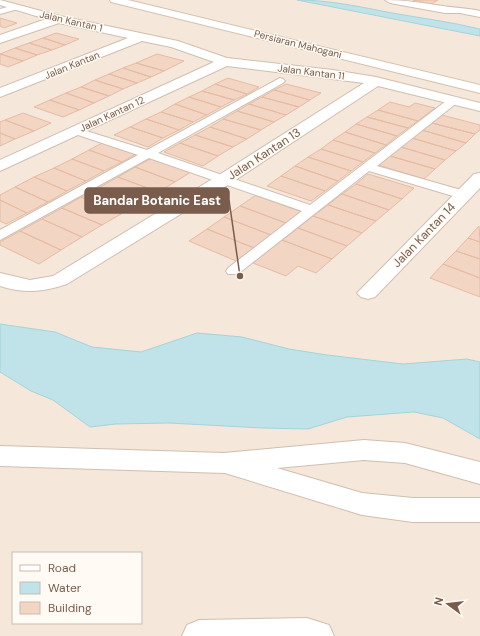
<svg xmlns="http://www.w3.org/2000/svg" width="480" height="636" font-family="'DM Sans',sans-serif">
  <rect width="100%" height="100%" fill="#fdf6ec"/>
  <!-- residential -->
  <path fill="#f5e8da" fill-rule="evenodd" d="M0 0H480V636H0ZM13 553H141V623H13Z"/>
  <!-- water -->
  <path fill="#bfe3e8" stroke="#a5d3da" d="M297 0C330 0 361 7 392 13 421 18 451 22 480 29V36Z
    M0 324 55 332 92 347 141 352 197 333 242 337 289 349 327 355 403 364 467 359 480 362V439L443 418 414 412 347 417 308 429 262 428 169 423 116 424 90 427 53 400 31 391 0 372Z"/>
  <!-- building -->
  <path fill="#f3d5c3" stroke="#e6bba3" d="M413 0H438L431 4Z
    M0 18 17 23 4 28 0 26Z
    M56 33 79 39 65 45 43 38Z
    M43 38 65 45 52 50 29 43Z
    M29 43 52 50 37 55 15 48Z
    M15 48 37 55 23 61 0 54Z
    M0 54 23 61 8 67 0 64Z
    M157 54 184 61 164 71 136 63Z
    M136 63 164 71 151 77 123 68Z
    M123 68 151 77 137 83 109 74Z
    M109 74 137 83 123 89 95 80Z
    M228 78 259 87 247 94 215 84Z
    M95 80 123 89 109 96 81 87Z
    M215 84 247 94 234 100 202 91Z
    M286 84 321 93 310 100 274 90Z
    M81 87 109 96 94 103 66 93Z
    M274 90 310 100 299 107 262 97Z
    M202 91 234 100 221 107 189 97Z
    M66 93 94 103 79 110 50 100Z
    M189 97 221 107 207 115 175 104Z
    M262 97 299 107 286 115 249 104Z
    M50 100 79 110 63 117 34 107Z
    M390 102 409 107 415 103 435 108 418 121 378 110Z
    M175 104 207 115 193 122 161 112Z
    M249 104 286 115 274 122 237 111Z
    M378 110 418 121 408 128 367 117Z
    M237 111 274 122 261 130 223 119Z
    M161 112 193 122 179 130 146 119Z
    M23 113 51 123 34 131 5 120Z
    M442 115 480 125V130L475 134 432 123Z
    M367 117 408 128 397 136 356 124Z
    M146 119 179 130 163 138 130 127Z
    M223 119 261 130 247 139 210 127Z
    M5 120 34 131 15 139 0 133V122Z
    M432 123 475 134 466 143 422 130Z
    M356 124 397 136 386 145 345 132Z
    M130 127 163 138 148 147 114 135Z
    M210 127 247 139 233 147 195 135Z
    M422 130 466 143 456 151 412 138Z
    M345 132 386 145 375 153 333 140Z
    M0 133 15 139 0 146Z
    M195 135 233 147 218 156 180 143Z
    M412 138 456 151 445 160 401 147Z
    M333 140 375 153 363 162 321 149Z
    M106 141 138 153 122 162 89 150Z
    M180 143 218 156 203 166 164 152Z
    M401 147 445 160 435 169 390 156Z
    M321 149 363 162 351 171 308 157Z
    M89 150 122 162 104 171 72 159Z
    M390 156 435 169 424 179 378 165Z
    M308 157 351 171 338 181 295 166Z
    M152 158 191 172 175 182 135 167Z
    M72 159 104 171 86 181 54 168Z
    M295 166 338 181 325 191 281 176Z
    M135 167 175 182 158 192 118 177Z
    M54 168 86 181 67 191 34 177Z
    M368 174 414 188 402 199 356 184Z
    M281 176 325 191 311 201 267 186Z
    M34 177 67 191 48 202 15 187Z
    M118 177 158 192 140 202 100 187Z
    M356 184 402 199 389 210 342 194Z
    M15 187 48 202 27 213 0 200V195Z
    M100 187 140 202 121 214 81 197Z
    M342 194 389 210 376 221 328 205Z
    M256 195 302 212 286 223 240 206Z
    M81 197 121 214 102 225 62 208Z
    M0 200 27 213 6 224 0 221Z
    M328 205 376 221 362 233 313 216Z
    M240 206 286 223 271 235 224 217Z
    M62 208 102 225 82 237 42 219Z
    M313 216 362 233 347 246 298 228Z
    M224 217 271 235 254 248 207 229Z
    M42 219 82 237 61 250 20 231Z
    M479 226 480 242 468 238Z
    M298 228 347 246 332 259 282 240Z
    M207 229 254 248 236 261 189 241Z
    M20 231 61 250 39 264 0 245V242Z
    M468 238 480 242V259L456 251Z
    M282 240 332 259 316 273 298 266 286 276 253 263Z
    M456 251 480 259V278L443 264Z
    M443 264 480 278V297L430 278Z"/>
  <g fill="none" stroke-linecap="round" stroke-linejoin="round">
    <!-- service casing -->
    <g stroke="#d1beb0" stroke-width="2">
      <path id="service" d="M15 5 19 7 18 9 0 14V9Z
        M280 78 283 79 285 81 283 83 158 153 310 205 450 98H458L459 100 458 102 377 166 468 192 469 195 463 199 369 171 238 274H228L226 271 228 268 302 211 149 158 0 240V230L138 155 72 133 70 131 72 129H80L147 150Z"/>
    </g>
    <!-- minor casing -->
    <g stroke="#d1beb0" stroke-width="2">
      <path id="minor" d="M0 0 60 16 178 41 227 58 333 70 376 77 480 103V111L378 86 231 183 67 284C43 292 24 294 0 286V273L30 280 53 276 219 175 364 83 227 66 0 171V160L214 62 171 47 142 41 0 97V88L128 38 59 23 0 43V35L46 19 0 5Z
        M385 0C405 0 423 3 443 6 455 8 468 8 480 11V17L460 13H445L390 3Z
        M480 173V188L375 297 368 299 361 297 357 293 361 289 474 174Z
        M364 440 405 443 480 462V484L405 463 364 460 277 468 362 493 413 498H480V522H413L362 515 225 473 0 466V446L224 453Z
        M307 618 329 625 334 636H182L187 625 199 620Z"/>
    </g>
    <!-- secondary casing -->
    <g stroke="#d6c0b0" stroke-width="2">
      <path id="secondary" d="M110 0H128L480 85V93L111 2Z"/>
    </g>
    <!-- service -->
    <use href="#service" fill="#fff" fill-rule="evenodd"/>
    <!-- minor -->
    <use href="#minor" fill="#fff" fill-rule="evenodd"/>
    <!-- secondary -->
    <use href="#secondary" fill="#fff" fill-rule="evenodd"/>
  </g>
  <g text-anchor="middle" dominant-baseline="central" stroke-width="3" stroke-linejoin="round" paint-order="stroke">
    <!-- far-street labels -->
    <g font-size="10" fill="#7a5c4d" stroke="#fffaf3">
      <text transform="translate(71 21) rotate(13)">Jalan Kantan 1</text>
      <text transform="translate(298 44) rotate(14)">Persiaran Mahogani</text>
      <text transform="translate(72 65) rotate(-22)">Jalan Kantan</text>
      <text transform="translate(311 72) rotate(7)">Jalan Kantan 11</text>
      <text transform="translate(112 114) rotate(-25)">Jalan Kantan 12</text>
    </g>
    <!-- street labels -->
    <g font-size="12" fill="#7a5c4d" stroke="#fffaf3">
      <text transform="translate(264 154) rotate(-33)">Jalan Kantan 13</text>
      <text transform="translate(424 235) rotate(-46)">Jalan Kantan 14</text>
    </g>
  </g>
  <!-- callouts -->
  <path fill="none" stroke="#7a5c4d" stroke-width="1.5" d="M240 276L229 200"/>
  <circle fill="#7a5c4d" stroke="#fffaf3" stroke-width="1.5" cx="240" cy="276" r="4"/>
  <rect fill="#7a5c4d" stroke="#7a5c4d" stroke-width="1.5" x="85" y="188" width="144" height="25" rx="4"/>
  <g font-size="13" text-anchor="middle" font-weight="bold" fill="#fff">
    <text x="157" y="205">Bandar Botanic East</text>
  </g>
  <!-- legend -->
  <rect x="12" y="552" width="130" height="72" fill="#fffaf3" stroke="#cabbb1"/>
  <rect x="20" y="565" width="20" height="6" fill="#ffffff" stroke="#cabbb1"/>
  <text x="48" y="572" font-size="12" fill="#7a5c4d">Road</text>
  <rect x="20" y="582" width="20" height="12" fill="#bfe3e8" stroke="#cabbb1"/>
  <text x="48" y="592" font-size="12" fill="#7a5c4d">Water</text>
  <rect x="20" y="602" width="20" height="12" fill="#f3d5c3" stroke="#cabbb1"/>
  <text x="48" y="612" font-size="12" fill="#7a5c4d">Building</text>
  <!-- north arrow -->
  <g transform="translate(448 604) rotate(285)" stroke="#fffaf3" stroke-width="3" paint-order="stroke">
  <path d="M0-3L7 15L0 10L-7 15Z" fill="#7a5c4d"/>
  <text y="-6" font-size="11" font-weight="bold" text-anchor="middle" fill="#7a5c4d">N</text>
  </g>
</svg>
